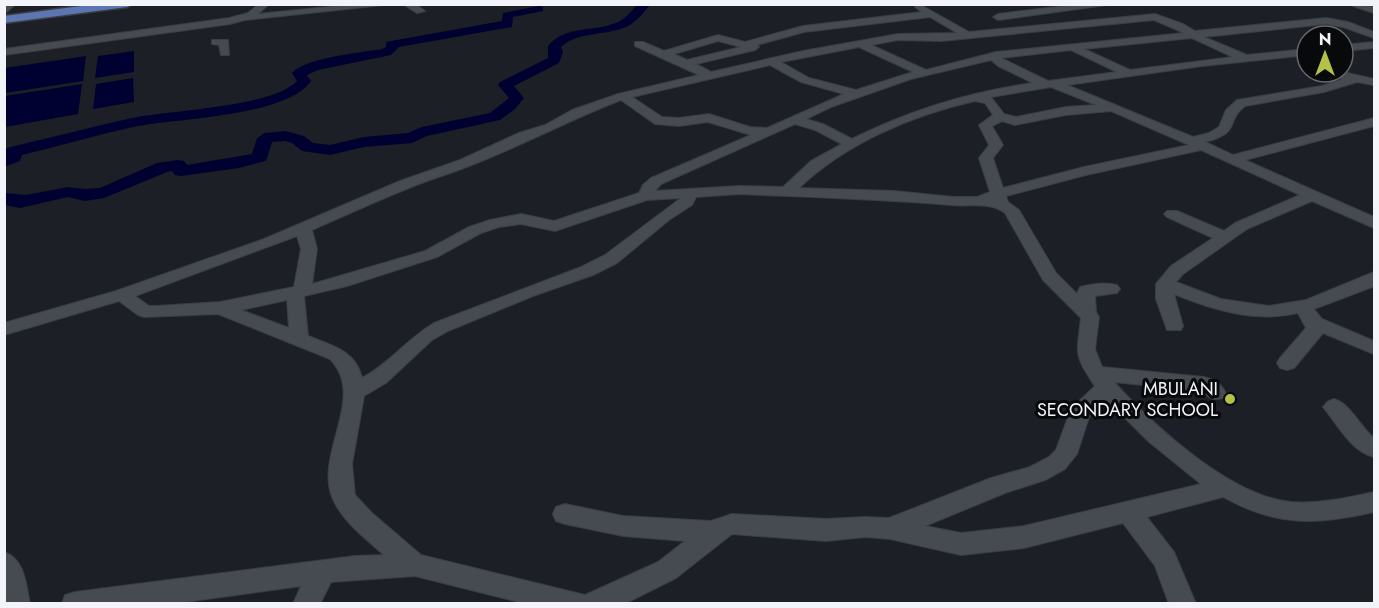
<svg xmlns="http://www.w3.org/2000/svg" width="1379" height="608" font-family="Jost,sans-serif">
  <rect width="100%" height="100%" fill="#1c1f25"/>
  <!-- water -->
  <path fill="#010131" d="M134 51V72L95 78 98 56Z
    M86 56 83 81 5 93V68Z
    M133 78 134 102 93 109 96 84Z
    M82 84 78 114 5 127V96Z"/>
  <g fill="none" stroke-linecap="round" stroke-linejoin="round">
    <!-- river -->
    <path fill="#010131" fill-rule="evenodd" d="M638 4H651C644 12 636 23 626 27 605 36 578 31 561 47L563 52 559 63 514 86 524 98 515 109 500 120 427 136 412 143 364 147 330 155 302 151 292 143 285 141 272 142 266 161 239 168 181 176 175 175 172 171 167 172 104 198 85 201 68 197 20 208 4 205V193L26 195 68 187 85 189 100 188 157 163 178 160 184 161 187 165 252 154 257 138 265 133 285 131 304 136 313 143 330 145 364 137 408 133 422 127 490 113 509 98 498 85 500 82 548 58V46C566 24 597 33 620 21 627 17 632 10 638 4Z
      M539 6 543 7V11L513 17 512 27 399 47 391 55 318 70 307 75 311 81C286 117 177 118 133 127 96 135 59 146 22 155L20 161 4 167 5 152 7 148C49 138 91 127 132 118 170 110 273 107 297 81L292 73C307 57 360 53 382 49L386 47V42L391 41 502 21 503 13Z"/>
    <!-- minor casing -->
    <g stroke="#3a3d42" stroke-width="2">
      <path id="minor" d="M6 4H16L4 14Z
        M259 4H269L258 14 357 4H393L245 20 230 24 4 55V49L229 18 248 13Z
        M403 4H415L425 11 417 13Z
        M919 4 969 32 1155 14 1183 24 1195 31 1326 18 1348 22 1374 32V38L1343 27 1326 24 1204 37 1247 55 1307 49V55L1202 66 1067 85 1193 137 1209 133 1219 127 1226 110 1237 100 1322 86 1343 79 1323 72H1343L1374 79V85L1357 82 1324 92 1245 106C1225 121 1242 133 1205 142L1233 155 1374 118V126L1245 160 1374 217V228L1312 201 1247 229 1183 274 1176 282 1221 299 1269 306 1306 300 1374 272V285L1372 287 1314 309 1322 319 1374 341V354L1323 333 1294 368 1287 370 1280 368 1277 363 1280 358 1306 328 1298 313C1256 323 1213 310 1174 294L1183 326 1181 330H1167L1156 299V284L1171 266 1213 238 1167 217 1164 214 1167 211H1177L1224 231 1235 223 1300 195 1201 150 1086 175 1006 196 1008 202 1019 210 1056 273 1077 294 1080 287C1091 284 1106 282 1117 285L1120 289 1117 293 1095 296 1096 312 1099 317 1095 349 1102 367 1204 377C1215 380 1220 383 1226 393L1223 398C1213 401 1209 398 1202 391L1114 382C1154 426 1230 496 1291 502 1319 504 1347 498 1374 492V512C1316 525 1277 527 1223 497L1147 517 1174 552 1196 604H1169L1155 566 1123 523 1024 548 961 555 890 539 865 537 826 541 732 534 676 578 624 604H527L415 576 331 582 320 604H293L301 586 171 604H62L65 595 75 592 355 556 384 555C365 538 341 520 332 497 315 452 367 397 330 359L218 314 144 317 138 315 119 301 4 335V323L116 291 264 239 400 181 460 160 519 133 545 125 572 110 618 94 699 75 635 46V42H643L664 51 718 35 745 42 803 26 922 12 915 7ZM930 17 957 33 898 34 803 51 711 72 696 64 755 50 759 47 757 45 804 32ZM1154 20 1184 33 996 52 926 70 871 45 898 40 941 41ZM1192 38 1233 57 1130 70 1084 49ZM718 41 741 47 687 60 674 54ZM859 47 913 72 856 90 809 78 781 62ZM1071 50 1117 72 1048 81 1001 58ZM991 60 998 66 1033 83C969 92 910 110 852 139L823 124 806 119 831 107 911 79ZM770 65 801 82 844 94 767 128 750 127 709 114 679 118 662 117 632 97ZM1051 87 1096 105 1066 107 1016 117 1004 114 991 97ZM621 100 655 124 679 126 708 122 751 135 651 178 643 185 639 193 554 221 521 214 490 220 469 227 425 251 312 284 317 249 312 230C344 216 376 201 409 188 428 180 449 174 469 166 521 146 569 120 621 100ZM975 101 985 103 993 115 979 125 989 145 979 158 990 192 977 197H954L894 191 799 188C846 143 913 115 975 101ZM1111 111 1189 145 1084 167 1003 188 993 158 1003 145 992 126 1002 121 1015 125 1066 115ZM795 124 815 130 842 144 811 161 783 187 739 186 655 191 661 184ZM739 194C809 197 880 199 951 205 969 207 990 201 1005 213L1043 280 1081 318C1077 354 1073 354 1095 386L1071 409 1056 450 1049 457 1030 467 991 478 889 518 865 517 826 519 732 514 711 521 623 516 565 504 556 507 553 514 556 521 565 524 623 536 685 541 658 562 585 595 421 555 372 513 355 495 352 464 364 396 386 383 432 340 448 331 533 296 593 275 617 263 669 220 692 205 696 197ZM681 198 605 255 581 267 434 323C408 338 389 364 362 378 356 351 332 345 308 336L304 296 347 286 437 257 481 233 499 227 521 224 555 231 647 200ZM297 236 301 249 294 287 220 302 156 306H149L135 296ZM287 300 289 328 241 310ZM1106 399 1148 441 1201 484 1024 526 961 533 925 526 1005 493 1045 480 1065 469 1077 454 1089 417Z
        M1082 4H1114L998 20 993 17 998 14Z
        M1352 4 1374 7V13L1353 6Z
        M212 40H228L229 55H221L219 45 212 44Z
        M1374 42V48L1343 51V45Z
        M1334 399C1351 404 1360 427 1374 438V457C1353 452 1340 429 1327 412L1323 407 1327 402Z
        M4 552C25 559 26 584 30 604H4Z"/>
    </g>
    <!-- major casing -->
    <g stroke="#3a3d42" stroke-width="3">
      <path id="major" d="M97 4H132L127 7 4 23V16Z"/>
    </g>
    <!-- minor -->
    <use href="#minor" fill="#464a51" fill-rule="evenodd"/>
    <!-- major -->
    <use href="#major" fill="#5c76b4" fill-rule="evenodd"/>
  </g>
  <!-- markers -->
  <circle fill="#b4c24a" stroke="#07090b" stroke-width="2" cx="1230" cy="399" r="6"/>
  <g text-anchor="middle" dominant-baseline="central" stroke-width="6" stroke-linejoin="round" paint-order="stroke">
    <!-- poi labels -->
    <g font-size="18" fill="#f2f4f9" stroke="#07090b" text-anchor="end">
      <text x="1218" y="389">MBULANI<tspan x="1218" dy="21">SECONDARY SCHOOL</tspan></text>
    </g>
  </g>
  <!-- border -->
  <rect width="1379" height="608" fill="none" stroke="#f2f4f9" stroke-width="12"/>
  <!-- north arrow -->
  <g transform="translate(1325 54)"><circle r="28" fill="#07090b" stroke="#65676a" stroke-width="1.5"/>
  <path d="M0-4.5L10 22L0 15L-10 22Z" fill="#b4c24a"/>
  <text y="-9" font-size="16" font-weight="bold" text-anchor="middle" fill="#f2f4f9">N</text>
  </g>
</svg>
